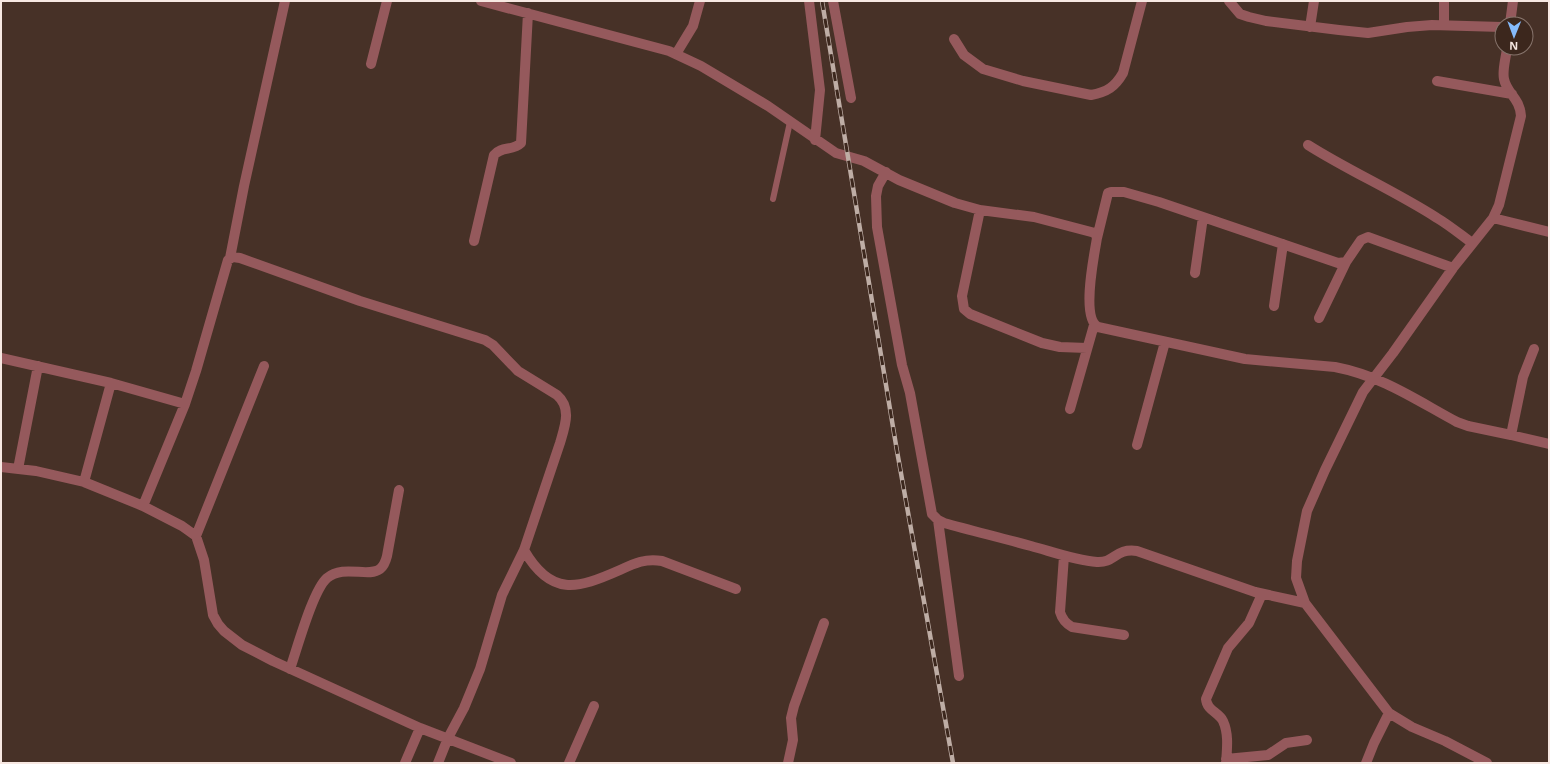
<svg xmlns="http://www.w3.org/2000/svg" width="1550" height="764" font-family="'Noto Sans',sans-serif">
  <rect width="100%" height="100%" fill="#473127"/>
  <g fill="none" stroke-linecap="round" stroke-linejoin="round">
    <!-- lane -->
    <path stroke="#95595c" stroke-width="6" d="M773 199 790 122"/>
    <!-- street -->
    <path stroke="#95595c" stroke-width="10" d="M481 1 669 51 701 66 768 106 836 153 864 161 899 180 955 203 980 210 1034 217 1095 233 1097 238C1094 256 1081 318 1098 327L1245 359 1335 367C1382 376 1416 400 1457 422L1468 426 1511 435 1549 444
      M809 1 820 90 815 140
      M833 1 851 98
      M1229 1 1240 14 1249 17 1266 21 1339 30 1368 33 1407 27 1432 25 1502 27
      M1510 24 1513 1
      M1444 25V1
      M1310 27 1314 1
      M954 39 964 55 983 69 1023 81 1091 95C1107 92 1115 87 1123 73L1142 1
      M676 54 693 26 700 1
      M371 64 387 1
      M1437 81 1512 94
      M1308 145C1349 171 1395 191 1437 218 1449 225 1461 235 1472 243
      M886 172 878 186 876 196 877 227 902 365 910 393 932 514 938 520 944 523C973 531 1002 538 1031 546 1053 552 1074 560 1097 562 1115 563 1115 548 1137 551L1255 592 1305 603
      M980 210 962 296 964 309 970 314 1042 343 1060 347 1087 348
      M1493 218 1549 232
      M1097 238 1108 193 1111 192H1124L1159 202 1338 263 1346 262 1361 240 1368 237 1453 268
      M474 241 494 155C501 146 513 151 521 143L528 13
      M230 258 244 186 285 1
      M1195 273 1203 217
      M1274 306 1283 244
      M1319 318 1346 262
      M1 358 111 383 185 404
      M1070 409 1094 325
      M1511 435 1523 377 1534 349
      M1137 445 1165 342
      M1 467 36 471 84 482 143 506 182 526 196 536 204 560 213 615 218 624 224 631 242 645 273 661 420 728 511 763
      M18 469 38 366
      M84 482 111 383
      M143 506 185 404 196 371 228 260 233 257 240 258 360 301 485 340 493 345 518 371 557 395C572 408 565 426 560 443L524 550 502 595 480 669 464 708 448 738 438 763
      M938 520 959 676
      M196 536 264 366
      M524 550C551 597 577 589 620 570 635 563 646 558 662 561L736 589
      M1064 556 1060 612C1062 619 1065 623 1072 627L1124 635
      M290 669C297 649 313 590 327 578 344 564 368 578 380 569 384 566 386 560 387 556L399 490
      M1226 759 1268 755 1286 743 1307 740
      M405 763 420 728
      M569 763 594 706
      M788 763 793 740 791 718 794 706 824 623
      M1226 763C1227 749 1229 734 1223 721 1219 712 1207 711 1206 699L1228 648 1249 623 1262 594
      M1366 763 1374 743 1389 713
      M1487 763 1445 741 1412 727 1389 713 1305 603 1296 578 1297 561 1307 511 1325 470 1363 392 1393 353 1453 268 1493 218 1499 205 1521 116C1520 98 1507 94 1504 79 1502 70 1506 58 1507 48"/>
    <!-- rail casing -->
    <g stroke="#beada5" stroke-width="4.5">
      <path id="rail" d="M822 1 897 451 953 763"/>
    </g>
    <!-- rail -->
    <use href="#rail" stroke="#3c271d" stroke-width="3" stroke-dasharray="9" stroke-linecap="butt"/>
  </g>
  <!-- border -->
  <rect width="1550" height="764" fill="none" stroke="#f7e8e2" stroke-width="4"/>
  <!-- north arrow -->
  <g transform="translate(1514 36) rotate(181)"><circle r="19" fill="#3c271d" stroke="#87746c"/>
  <path d="M0-3L7 15L0 10L-7 15Z" fill="#86bbfb"/>
  <text y="-6" font-size="11" font-weight="bold" text-anchor="middle" fill="#f7e8e2">N</text>
  </g>
</svg>
